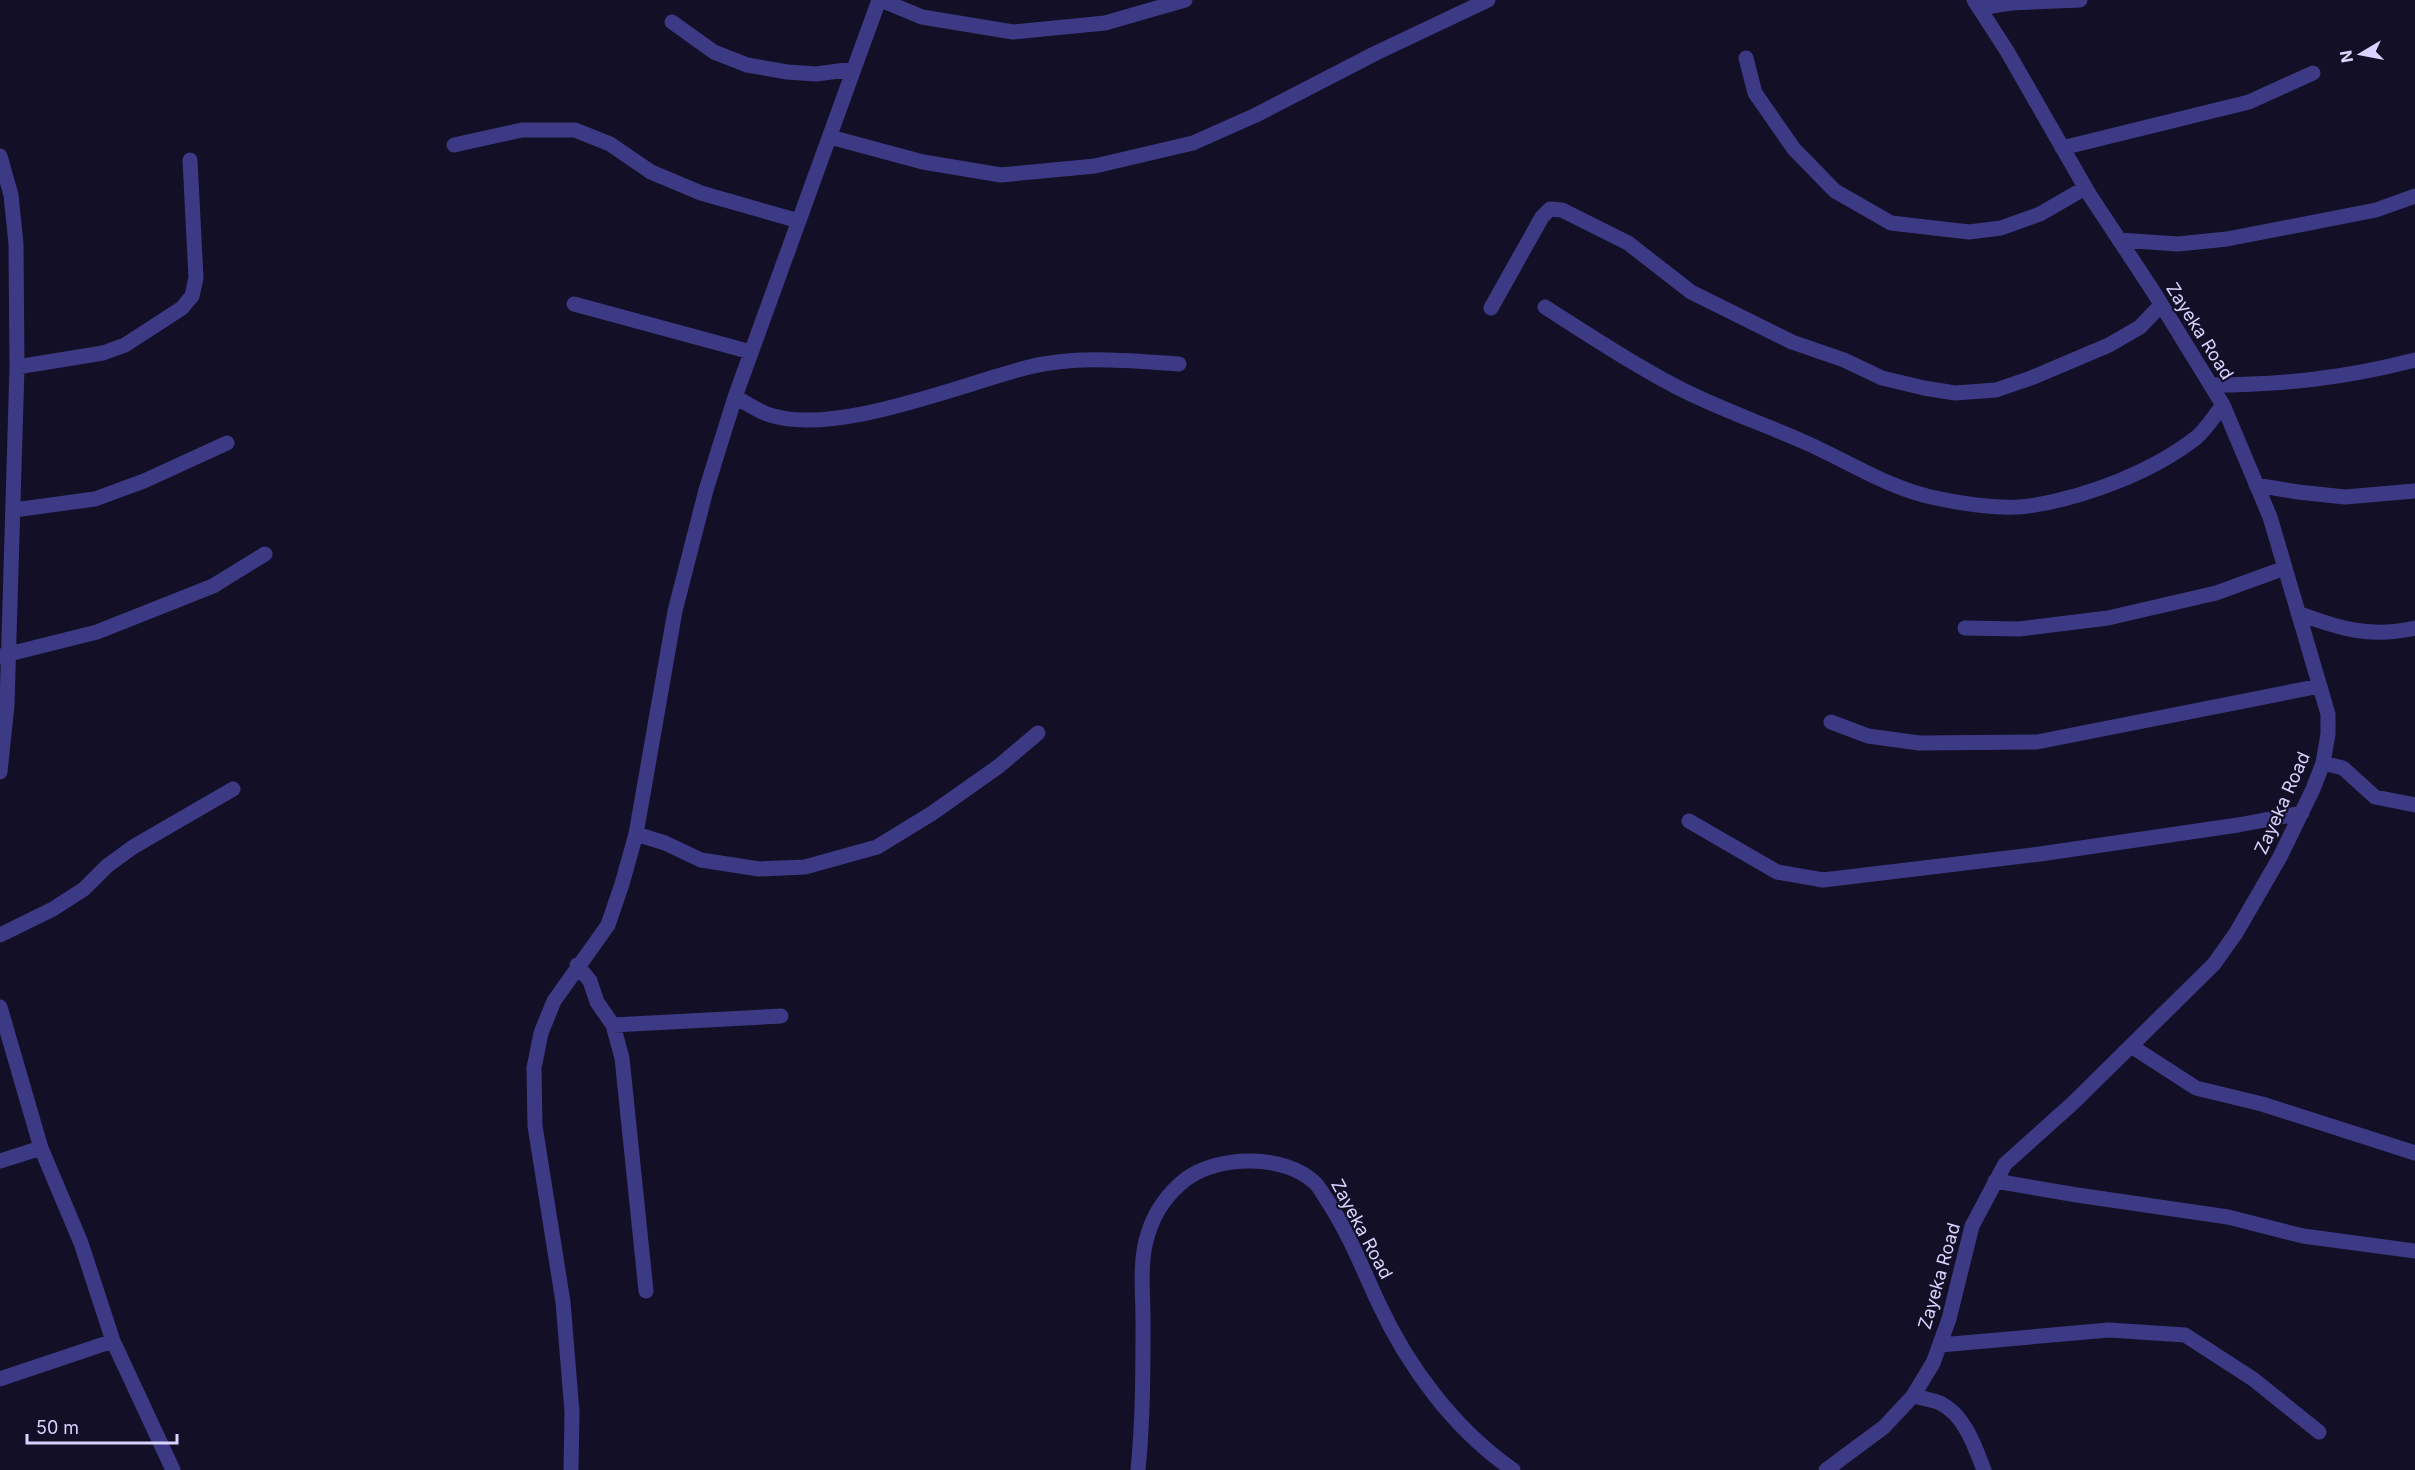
<svg xmlns="http://www.w3.org/2000/svg" width="2415" height="1470" font-family="Inter,sans-serif">
  <rect width="100%" height="100%" fill="#130f26"/>
  <g fill="none" stroke-linecap="round" stroke-linejoin="round">
    <!-- minor -->
    <path stroke="#3d3a85" stroke-width="15" d="M881 0 922 17 1013 32 1105 23 1185 0
      M1979 8 2011 3 2080 0
      M672 22 714 52 747 65 787 72 816 74 854 69
      M1746 58 1755 93 1794 149 1835 191 1891 223 1969 232 2001 228 2040 214 2085 188
      M830 137 923 162 1001 175 1095 166 1193 143 1256 115 1376 53 1488 0
      M454 145 522 130H575L610 144 651 172 701 193 799 221
      M2062 148 2249 102 2313 73
      M0 156 11 195 16 244 17 367 7 705 0 772
      M2119 240 2178 244 2227 239 2376 210 2415 196
      M574 304 751 352
      M1545 307C1587 334 1629 362 1673 385 1714 407 1759 422 1802 441 1844 459 1886 487 1931 497 1963 504 2003 511 2035 505 2089 496 2154 471 2197 437 2207 428 2215 415 2223 405
      M1491 308 1542 217 1550 209 1562 210 1628 243 1691 292 1792 342 1844 360 1882 378 1924 388 1955 393 1996 390 2031 378 2109 345 2140 327 2161 305
      M17 367 103 353 125 345 182 308 192 296 196 278 190 160
      M2211 385C2283 385 2345 378 2415 360
      M735 397C745 402 756 410 767 414 833 438 961 384 1029 367 1079 355 1129 361 1179 364
      M2256 485 2298 492 2345 497 2415 491
      M14 510 95 499 144 481 227 443
      M2298 613C2340 629 2370 638 2415 628
      M1965 628 2019 629 2108 618 2216 593 2285 568
      M1 656 97 632 213 586 265 554
      M1831 722 1868 736 1919 743 2037 742 2320 686
      M2323 763 2343 768 2375 797 2415 805
      M1689 821 1777 872 1823 880 2040 854 2238 825 2302 813
      M636 834 665 843 701 860 759 869 805 867 877 847 931 814 999 766 1038 733
      M0 935 53 909 84 889 107 866 133 847 233 789
      M577 965 590 981 597 1002 613 1025 622 1058 646 1291
      M0 1007 41 1148 81 1243 113 1341 173 1470
      M613 1025 781 1016
      M2131 1046 2196 1088 2262 1104 2415 1153
      M0 1161 41 1148
      M1995 1181 2077 1195 2228 1217 2303 1236 2415 1251
      M1940 1345 2109 1330 2185 1335 2253 1379 2319 1432
      M0 1379 113 1341
      M1913 1396C1922 1398 1932 1400 1940 1403 1965 1415 1975 1447 1984 1470
      M571 1470 572 1412 563 1302 535 1126 534 1068 541 1033 554 1001 608 925 622 884 636 834 675 611 706 490 735 397 879 0
      M1138 1470C1143 1420 1143 1370 1143 1320 1143 1293 1139 1260 1148 1234 1154 1213 1168 1193 1186 1179 1218 1155 1284 1154 1314 1182 1319 1186 1323 1194 1327 1200 1348 1232 1362 1267 1378 1302 1408 1367 1454 1429 1513 1470
      M1826 1470 1884 1427 1913 1396 1933 1363 1949 1319 1972 1226 2005 1164 2073 1103 2214 964 2236 933 2280 857 2313 789 2323 763 2328 734V714L2270 517 2223 405 2153 291 2089 194 2007 51 1974 0"/>
  </g>
  <g text-anchor="middle" dominant-baseline="central" stroke-width="4.5" stroke-linejoin="round" paint-order="stroke">
    <!-- street labels -->
    <g font-size="18" fill="#d9d4ff" stroke="#130f26">
      <text transform="translate(2200 331) rotate(58)">Zayeka Road</text>
      <text transform="translate(2282 803) rotate(-66)">Zayeka Road</text>
      <text transform="translate(1362 1229) rotate(62)">Zayeka Road</text>
      <text transform="translate(1939 1276) rotate(-74)">Zayeka Road</text>
    </g>
  </g>
  <!-- north arrow -->
  <g transform="translate(2361 54) rotate(260)" stroke="#130f26" stroke-width="4.5" paint-order="stroke">
  <path d="M0-4.5L10 22L0 15L-10 22Z" fill="#d9d4ff"/>
  <text y="-9" font-size="16" font-weight="bold" text-anchor="middle" fill="#d9d4ff">N</text>
  </g>
  <!-- scale -->
  <path d="M27 1434v9h150v-9" fill="none" stroke="#d9d4ff" stroke-width="3"/>
  <text x="36" y="1434" font-size="18" fill="#d9d4ff" stroke="#130f26" stroke-width="4.5" paint-order="stroke">50 m</text>
</svg>
